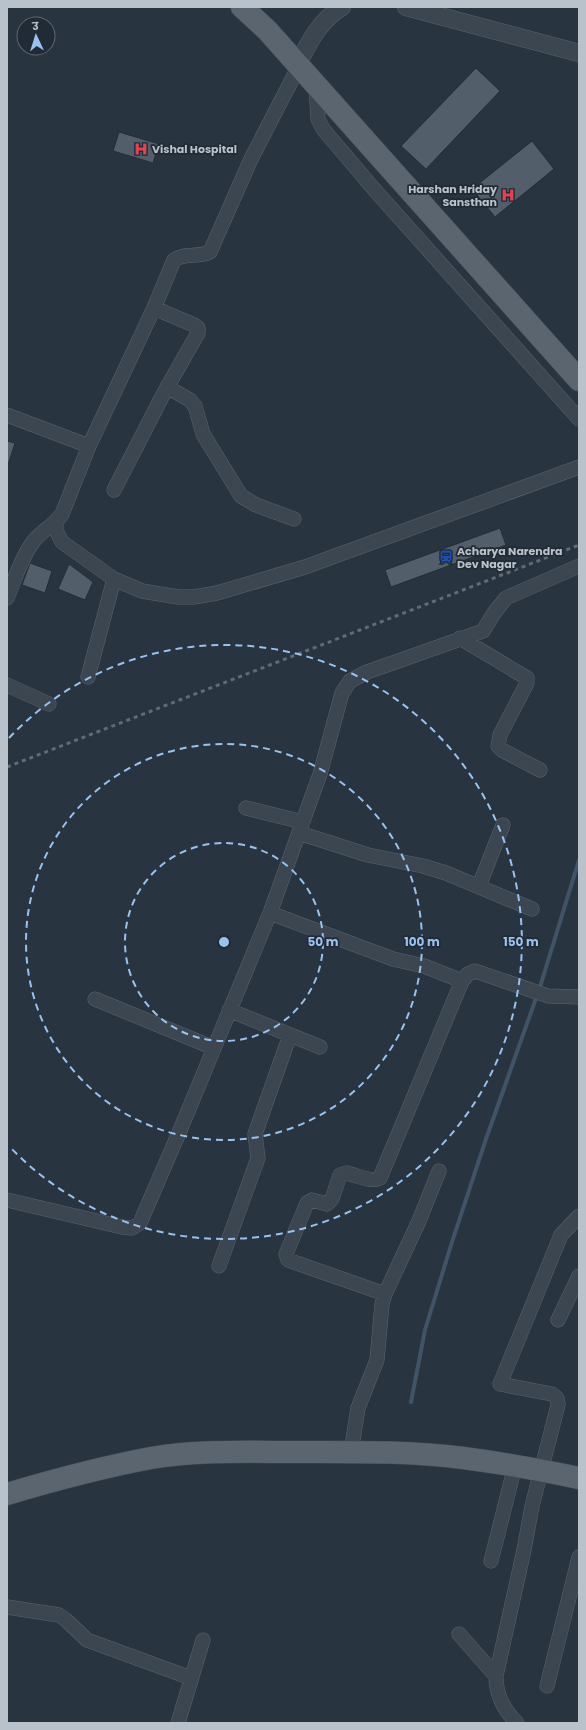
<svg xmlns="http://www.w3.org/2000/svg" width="586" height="1730" font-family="Poppins,'Noto Sans Devanagari',sans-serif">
  <rect width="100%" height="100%" fill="#283440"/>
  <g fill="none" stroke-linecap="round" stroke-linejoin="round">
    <!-- stream -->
    <path stroke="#405367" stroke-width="4" d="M411 1402 425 1330 452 1242 486 1139 540 987 579 860"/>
  </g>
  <!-- building -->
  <path fill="#525f6a" stroke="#232d37" d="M476 68 500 91 426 169 401 146Z
    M119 132 159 144 153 163 113 151Z
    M532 141 554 169 495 217 472 189Z
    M7 441 15 443 7 468Z
    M500 528 506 545 391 587 385 570Z
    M30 563 52 571 45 593 22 585Z
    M69 564 93 582 85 600 58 589Z"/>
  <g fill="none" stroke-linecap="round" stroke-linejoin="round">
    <!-- minor casing -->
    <g stroke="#5a646d" stroke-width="15">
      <path id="minor" d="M316 85 318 119 323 129 373 188 579 419
        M167 387 190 400 195 406 203 434 241 496 256 505 294 519
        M7 415 89 446
        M114 490 165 391 198 333V328L194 325 154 308
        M56 522V530L62 542 114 579 142 591 178 597H194L217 593 305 567 579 467
        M7 598C14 581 22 556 33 542 41 531 54 526 62 514L89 446 154 308 174 260C185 252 198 258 210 252L251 159 299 66
        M460 638 527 678V683L500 735 498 746 502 750 540 770
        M88 677 114 579
        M7 685 49 704
        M246 808 303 822
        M299 833 368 855 423 866 446 873 532 909
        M479 886 503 825
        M270 913 393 959 424 966 462 981
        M95 999 214 1048
        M229 1010 320 1047
        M7 1200 122 1227 132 1228 140 1223 181 1128 270 913 320 774 342 693 350 681 367 672 483 631 494 613 506 598 579 566
        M219 1266 258 1158 255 1134 290 1035
        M385 1294 288 1260 286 1254 307 1203 312 1200 327 1204 332 1199 340 1175 346 1173C357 1175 370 1183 380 1178L462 981 468 974 475 971 548 996 579 997
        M558 1320 579 1276
        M351 1452 358 1408 377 1360 382 1304 385 1294 419 1221 439 1171
        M491 1561 515 1466
        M7 1607 59 1615 66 1620 87 1640 191 1678
        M459 1634 496 1676
        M547 1686 579 1557
        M178 1723 203 1640
        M517 1723C503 1709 496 1695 496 1676L524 1550 532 1506 558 1405 557 1398 552 1394 500 1384 561 1235 579 1216"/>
    </g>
    <!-- tertiary casing -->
    <g stroke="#5a646d" stroke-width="18">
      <path id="tertiary" d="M406 7 579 53
        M298 64C309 42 320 20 342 7"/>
    </g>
    <!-- primary casing -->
    <g stroke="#464f59" stroke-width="23">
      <path id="primary" d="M242 7 267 30 299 66 579 380
        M7 1494C54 1480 103 1467 151 1458 199 1450 248 1452 296 1452 351 1452 408 1451 463 1458 502 1463 541 1470 579 1478"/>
    </g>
    <!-- minor -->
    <use href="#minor" stroke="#3c4650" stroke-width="14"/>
    <!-- tertiary -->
    <use href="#tertiary" stroke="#3c4650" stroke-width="17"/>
    <!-- primary -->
    <use href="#primary" stroke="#5b656f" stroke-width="22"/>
    <!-- rail -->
    <path stroke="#5f6b76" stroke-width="3" stroke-dasharray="4 4" stroke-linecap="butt" d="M7 767 579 545"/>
  </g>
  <!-- distance rings -->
  <g fill="none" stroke="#98c2f0" stroke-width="2" stroke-dasharray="7 5">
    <circle cx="224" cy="942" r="99"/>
    <circle cx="224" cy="942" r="198"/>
    <path d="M9 738A297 297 0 1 1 9 1146"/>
  </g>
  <!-- icons -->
  <defs>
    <g id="hospital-bare" transform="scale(1.08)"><path d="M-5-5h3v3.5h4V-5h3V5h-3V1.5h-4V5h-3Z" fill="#e0444e" stroke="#212b35" stroke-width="2.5" paint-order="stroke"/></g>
    <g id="station-bare" transform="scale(1.08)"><path d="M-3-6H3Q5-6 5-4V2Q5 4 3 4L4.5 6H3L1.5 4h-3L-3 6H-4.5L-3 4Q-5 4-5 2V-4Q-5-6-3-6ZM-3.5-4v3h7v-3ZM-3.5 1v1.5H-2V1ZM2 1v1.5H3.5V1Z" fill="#1a4fb4" stroke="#212b35" stroke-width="2.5" paint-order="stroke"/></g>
  </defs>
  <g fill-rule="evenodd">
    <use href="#hospital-bare" x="141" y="149"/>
    <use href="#hospital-bare" x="508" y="195"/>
    <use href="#station-bare" x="446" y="557"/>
  </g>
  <g text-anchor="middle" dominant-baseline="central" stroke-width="3.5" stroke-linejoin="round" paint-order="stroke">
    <!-- poi labels -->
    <g font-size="11" font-weight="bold" fill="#b9c1ca" stroke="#212b35" text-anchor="start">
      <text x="152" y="149">Vishal Hospital</text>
      <text x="497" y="189" text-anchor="end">Harshan Hriday<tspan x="497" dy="13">Sansthan</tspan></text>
      <text x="457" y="551">Acharya Narendra<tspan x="457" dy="13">Dev Nagar</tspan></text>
    </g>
  </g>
  <circle cx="224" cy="942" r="6" fill="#98c2f0" stroke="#212b35" stroke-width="2"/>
  <g font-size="12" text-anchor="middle" font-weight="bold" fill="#98c2f0" stroke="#212b35" stroke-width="3.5" stroke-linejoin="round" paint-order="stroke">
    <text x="323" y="946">50 m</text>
    <text x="422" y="946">100 m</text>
    <text x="521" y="946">150 m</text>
  </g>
  <!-- border -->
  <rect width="586" height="1730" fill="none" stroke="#b9c1ca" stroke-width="16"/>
  <!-- north arrow -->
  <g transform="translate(36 36) rotate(356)"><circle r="19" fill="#212b35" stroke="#5e6771"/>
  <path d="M0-3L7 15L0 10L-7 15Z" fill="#98c2f0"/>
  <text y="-6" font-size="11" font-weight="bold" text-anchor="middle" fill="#b9c1ca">उ</text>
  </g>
</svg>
